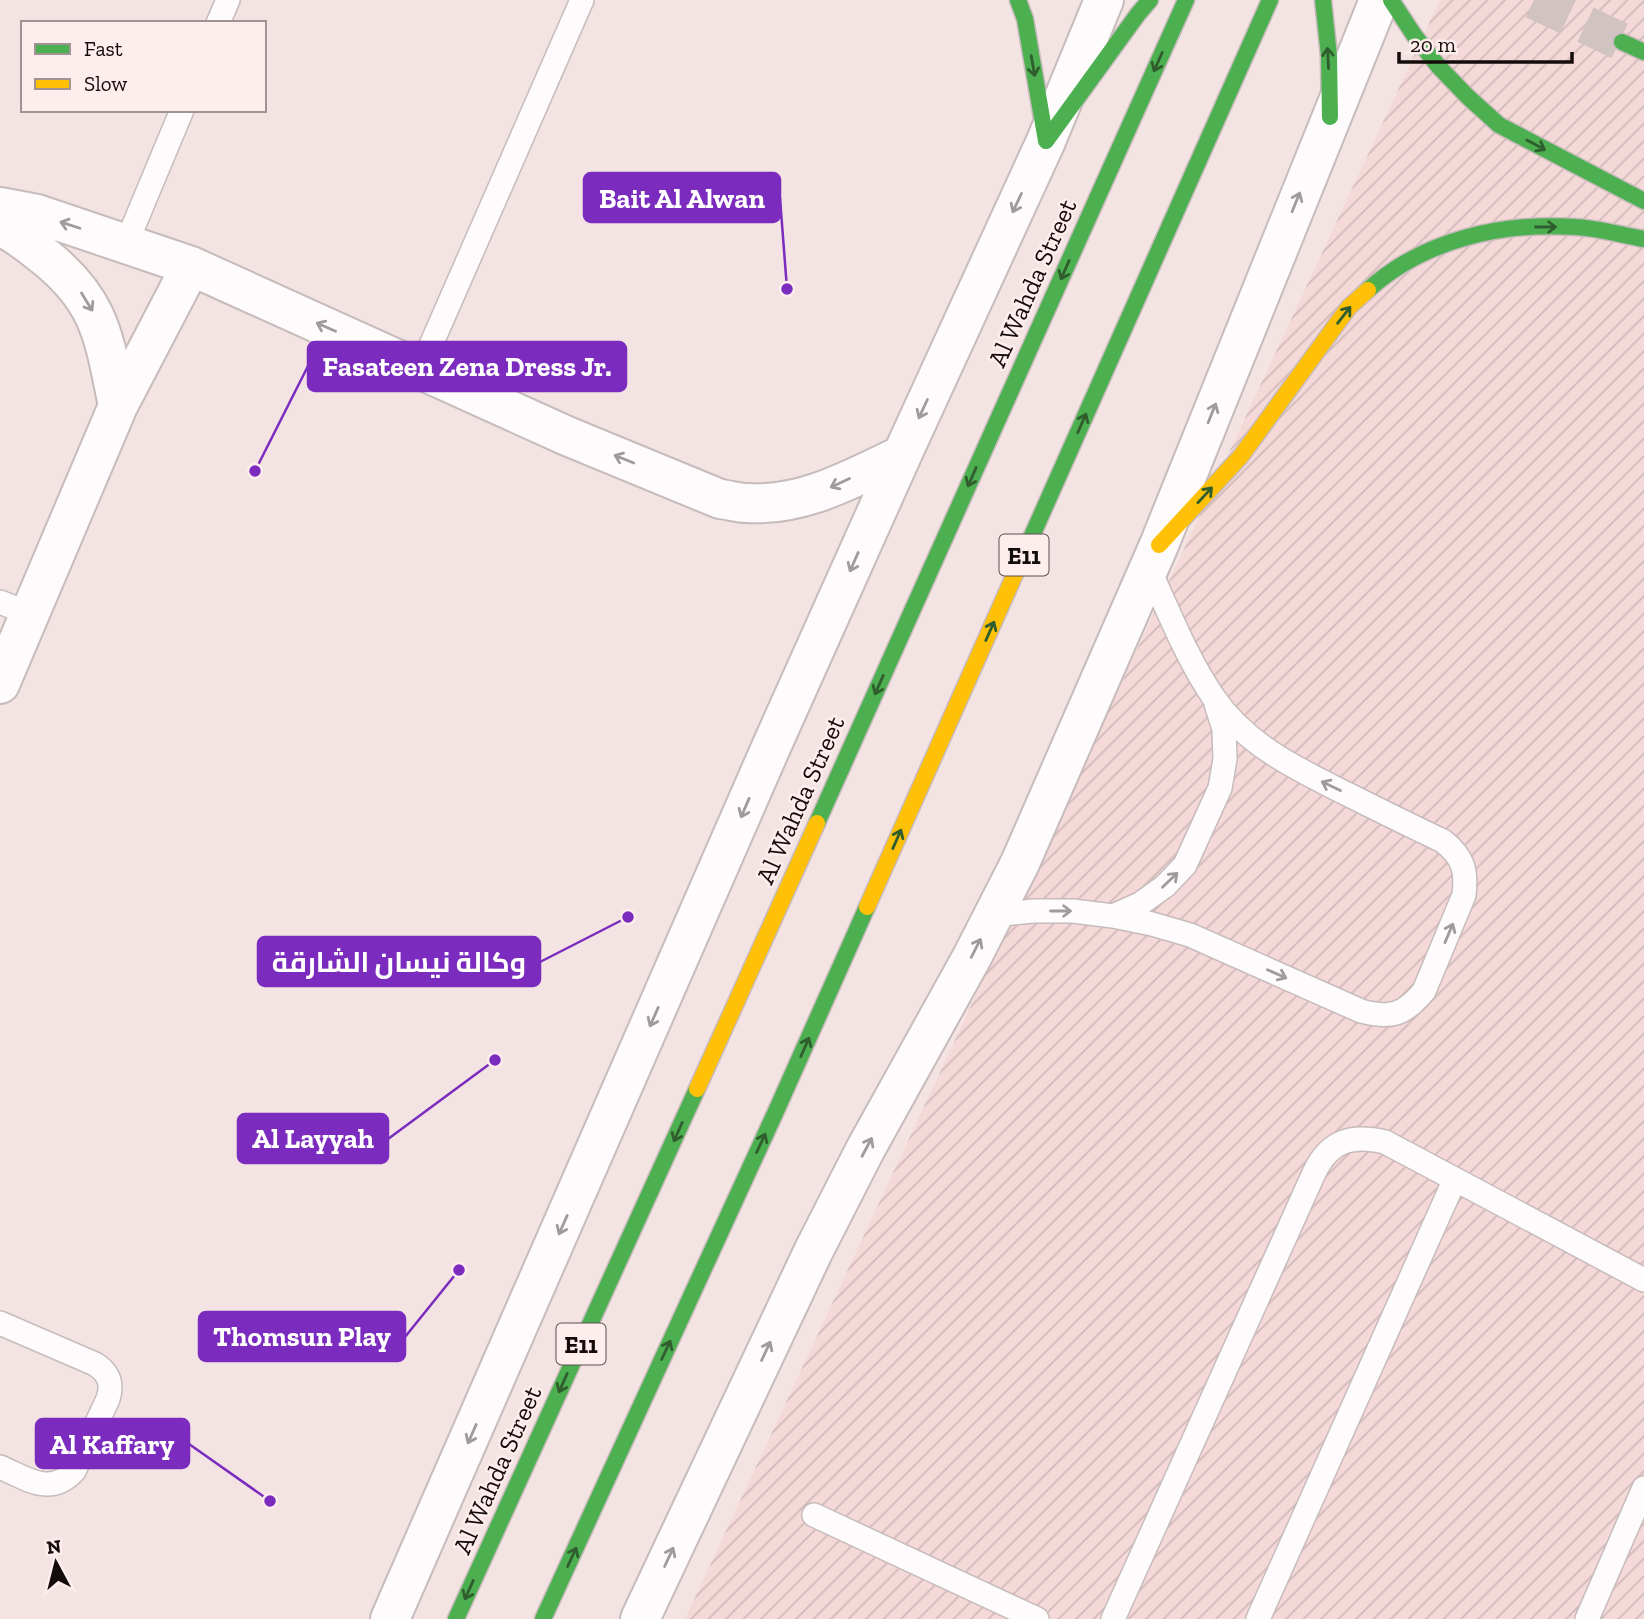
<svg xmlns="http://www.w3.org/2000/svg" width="1644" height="1619" font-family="'Zilla Slab',Cairo,serif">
  <defs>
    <pattern id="industrial-furrows" width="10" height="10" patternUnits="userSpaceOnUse" patternTransform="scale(1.75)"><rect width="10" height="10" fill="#f5d9d9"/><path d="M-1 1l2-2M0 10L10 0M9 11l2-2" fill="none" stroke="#d1b9b9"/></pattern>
  </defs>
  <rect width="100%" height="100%" fill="#f3e3e3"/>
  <!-- industrial -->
  <path fill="url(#industrial-furrows)" d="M1440 0H1644V1619H685Z"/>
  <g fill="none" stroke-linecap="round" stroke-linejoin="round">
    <!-- highway-tunnel -->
    <path stroke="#d2c3c3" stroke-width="38" stroke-dasharray="38 19" stroke-linecap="butt" d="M1534 0 1622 42"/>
    <!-- lane casing -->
    <g stroke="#c8bbbb" stroke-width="26">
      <path id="lane" d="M218 23 228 0
        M126 244 182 110
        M420 370 582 0
        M0 602 30 614
        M993 915 1033 911H1073L1113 916 1152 924 1190 935 1361 1011C1391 1019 1404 1015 1424 991L1464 895C1467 870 1463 857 1443 841 1411 826 1379 810 1347 794 1297 769 1246 745 1214 698 1187 659 1169 612 1149 569
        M1113 916 1140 904 1165 886 1185 865 1220 788 1225 759 1224 729 1216 704
        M0 1323 95 1364C109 1373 113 1383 108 1399L74 1471C50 1497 26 1478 0 1467
        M814 1515 1037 1619
        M1113 1619 1314 1173C1329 1141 1351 1134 1385 1142L1644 1280
        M1258 1619 1455 1179
        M1587 1619 1644 1488"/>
    </g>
    <!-- street casing -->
    <g stroke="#c8bbbb" stroke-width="42">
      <path id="street" d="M0 207 37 214 191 266 567 436 720 499C729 500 738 503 747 503 803 507 853 478 902 455
        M0 226C17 234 30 245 44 256 102 302 104 339 118 406
        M0 684 118 406 191 266
        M390 1619 772 745 902 455 1046 141 1104 0
        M640 1619 813 1252 865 1150 972 957 1020 863 1159 545 1379 0"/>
    </g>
    <!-- fast casing -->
    <g stroke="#c8bbbb" stroke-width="19">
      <path id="fast" d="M1018 0 1025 19 1046 141
        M1323 0 1329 56 1330 117
        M1391 0 1414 35 1439 67 1468 97 1499 125 1644 201
        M1622 42 1644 52
        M1046 141 1138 14 1150 0
        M1368 290C1423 240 1501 222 1575 227 1598 228 1621 235 1644 239
        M1019 565 1270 0
        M817 823 1186 0
        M456 1619 697 1089
        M543 1619 777 1109 867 907"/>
    </g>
    <!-- slow casing -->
    <g stroke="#c8bbbb" stroke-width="19">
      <path id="slow" d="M1159 545 1241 456 1349 307 1368 290
        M867 907 1019 565
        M697 1089 817 823"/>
    </g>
    <!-- lane -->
    <use href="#lane" stroke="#fdfbfb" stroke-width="23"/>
    <!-- street -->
    <use href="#street" stroke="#fdfbfb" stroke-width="38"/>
    <!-- fast -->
    <use href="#fast" stroke="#4caf50" stroke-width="16"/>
    <!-- slow -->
    <use href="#slow" stroke="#ffc107" stroke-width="16"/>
  </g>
  <!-- one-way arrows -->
  <defs><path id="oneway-shaft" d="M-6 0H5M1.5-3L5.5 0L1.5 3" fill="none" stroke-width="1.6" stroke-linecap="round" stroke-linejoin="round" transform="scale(1.75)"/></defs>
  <g stroke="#305d2e">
    <use href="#oneway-shaft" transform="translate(1328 58) rotate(-93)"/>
    <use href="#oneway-shaft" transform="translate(1158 62) rotate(114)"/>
    <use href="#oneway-shaft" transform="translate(1033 66) rotate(80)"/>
    <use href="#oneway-shaft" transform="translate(1536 145) rotate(28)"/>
    <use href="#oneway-shaft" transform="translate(1546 227)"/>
    <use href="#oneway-shaft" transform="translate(1065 270) rotate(114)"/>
    <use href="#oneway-shaft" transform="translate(1344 315) rotate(-52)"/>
    <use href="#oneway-shaft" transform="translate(1082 423) rotate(-66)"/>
    <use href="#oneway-shaft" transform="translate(972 477) rotate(114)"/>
    <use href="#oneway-shaft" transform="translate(1205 495) rotate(-47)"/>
    <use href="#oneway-shaft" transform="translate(990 631) rotate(-66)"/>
    <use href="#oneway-shaft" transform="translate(879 685) rotate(114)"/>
    <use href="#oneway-shaft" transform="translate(897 839) rotate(-66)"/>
    <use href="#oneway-shaft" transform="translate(805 1047) rotate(-66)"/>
    <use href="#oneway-shaft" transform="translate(678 1132) rotate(114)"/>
    <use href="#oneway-shaft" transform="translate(761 1143) rotate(-65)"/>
    <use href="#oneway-shaft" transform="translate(666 1350) rotate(-65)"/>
    <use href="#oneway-shaft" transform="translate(563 1383) rotate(114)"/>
    <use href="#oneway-shaft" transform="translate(572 1557) rotate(-65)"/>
    <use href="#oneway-shaft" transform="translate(469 1590) rotate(114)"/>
  </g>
  <g stroke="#a09b9b">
    <use href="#oneway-shaft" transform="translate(1296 202) rotate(-68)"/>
    <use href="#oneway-shaft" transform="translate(1017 203) rotate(115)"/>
    <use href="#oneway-shaft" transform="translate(70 225) rotate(-162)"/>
    <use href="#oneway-shaft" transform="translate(87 302) rotate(58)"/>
    <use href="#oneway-shaft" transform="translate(326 327) rotate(-156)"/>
    <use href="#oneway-shaft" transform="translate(923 409) rotate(115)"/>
    <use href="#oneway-shaft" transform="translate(1212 413) rotate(-68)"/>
    <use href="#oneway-shaft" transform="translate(624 459) rotate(-158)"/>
    <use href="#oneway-shaft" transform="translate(840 483) rotate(155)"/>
    <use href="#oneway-shaft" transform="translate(854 562) rotate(114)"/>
    <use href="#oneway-shaft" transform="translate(1331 786) rotate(-154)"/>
    <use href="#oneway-shaft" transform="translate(745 808) rotate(113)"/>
    <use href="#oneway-shaft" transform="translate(1170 880) rotate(-44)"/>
    <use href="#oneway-shaft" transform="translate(1061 911)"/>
    <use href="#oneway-shaft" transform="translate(1449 933) rotate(-67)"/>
    <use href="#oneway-shaft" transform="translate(976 948) rotate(-63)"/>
    <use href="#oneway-shaft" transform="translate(1277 974) rotate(24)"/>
    <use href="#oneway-shaft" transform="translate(654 1017) rotate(114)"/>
    <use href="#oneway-shaft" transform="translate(867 1147) rotate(-62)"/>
    <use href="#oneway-shaft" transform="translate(563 1225) rotate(114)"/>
    <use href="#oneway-shaft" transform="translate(766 1351) rotate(-65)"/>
    <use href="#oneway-shaft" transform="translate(472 1434) rotate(114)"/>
    <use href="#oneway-shaft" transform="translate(669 1557) rotate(-65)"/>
  </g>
  <g text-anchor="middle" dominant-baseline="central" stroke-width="5" stroke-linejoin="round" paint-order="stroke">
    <!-- shield labels -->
    <g fill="#feeded" stroke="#5a4f4f" stroke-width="2">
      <rect x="999.5" y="534.5" width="49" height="41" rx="5"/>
      <rect x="556.5" y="1323.5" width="49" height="41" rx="5"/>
    </g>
    <g font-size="24" font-weight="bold" fill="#140b0b">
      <text x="1024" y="555">E11</text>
      <text x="581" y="1344">E11</text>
    </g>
    <!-- street labels -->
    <g font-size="26" fill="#140b0b" stroke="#feeded">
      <text transform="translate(1032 283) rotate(-66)">Al Wahda Street</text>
      <text transform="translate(800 800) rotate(-66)">Al Wahda Street</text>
      <text transform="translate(497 1470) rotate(-66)">Al Wahda Street</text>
    </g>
  </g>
  <!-- callouts -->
  <path fill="none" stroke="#7b2cbf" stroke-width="2.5" d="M787 289L780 198M255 471L308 366M628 917L540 962M495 1060L388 1139M459 1270L405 1337M270 1501L189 1444"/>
  <g fill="#7b2cbf" stroke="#feeded" stroke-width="2.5">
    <circle cx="787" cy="289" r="7"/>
    <circle cx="255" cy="471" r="7"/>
    <circle cx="628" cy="917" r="7"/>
    <circle cx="495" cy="1060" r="7"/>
    <circle cx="459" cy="1270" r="7"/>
    <circle cx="270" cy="1501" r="7"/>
  </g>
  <g fill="#7b2cbf" stroke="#7b2cbf" stroke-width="2.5">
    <rect x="584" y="173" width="196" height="49" rx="7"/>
    <rect x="308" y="342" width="318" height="49" rx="7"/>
    <rect x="258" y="937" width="282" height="49" rx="7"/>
    <rect x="238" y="1114" width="150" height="49" rx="7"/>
    <rect x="199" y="1312" width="206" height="49" rx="7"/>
    <rect x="36" y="1419" width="153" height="49" rx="7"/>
  </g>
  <g font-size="28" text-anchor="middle" font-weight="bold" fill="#fff">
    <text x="682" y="208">Bait Al Alwan</text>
    <text x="467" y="376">Fasateen Zena Dress Jr.</text>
    <text x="399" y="972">وكالة نيسان الشارقة</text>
    <text x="313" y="1148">Al Layyah</text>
    <text x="302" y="1346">Thomsun Play</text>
    <text x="112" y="1454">Al Kaffary</text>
  </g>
  <!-- legend -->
  <rect x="21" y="21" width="245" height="91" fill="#feeded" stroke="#a09393" stroke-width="2"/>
  <rect x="35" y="44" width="35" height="10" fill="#4caf50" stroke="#a09393" stroke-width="2"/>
  <text x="84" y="56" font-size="21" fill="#140b0b">Fast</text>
  <rect x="35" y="79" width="35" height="10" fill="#ffc107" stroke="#a09393" stroke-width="2"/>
  <text x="84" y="91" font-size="21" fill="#140b0b">Slow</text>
  <!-- north arrow -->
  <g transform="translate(56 1563) rotate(353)" stroke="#feeded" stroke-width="5" paint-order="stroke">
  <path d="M0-5L12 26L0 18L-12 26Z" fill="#140b0b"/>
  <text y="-10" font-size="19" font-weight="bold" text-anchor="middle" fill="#140b0b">N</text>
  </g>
  <!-- scale -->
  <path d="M1399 52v10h173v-10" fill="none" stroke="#140b0b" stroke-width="3.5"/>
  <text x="1410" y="52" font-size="21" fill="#140b0b" stroke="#feeded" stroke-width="5" paint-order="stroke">20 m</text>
</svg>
